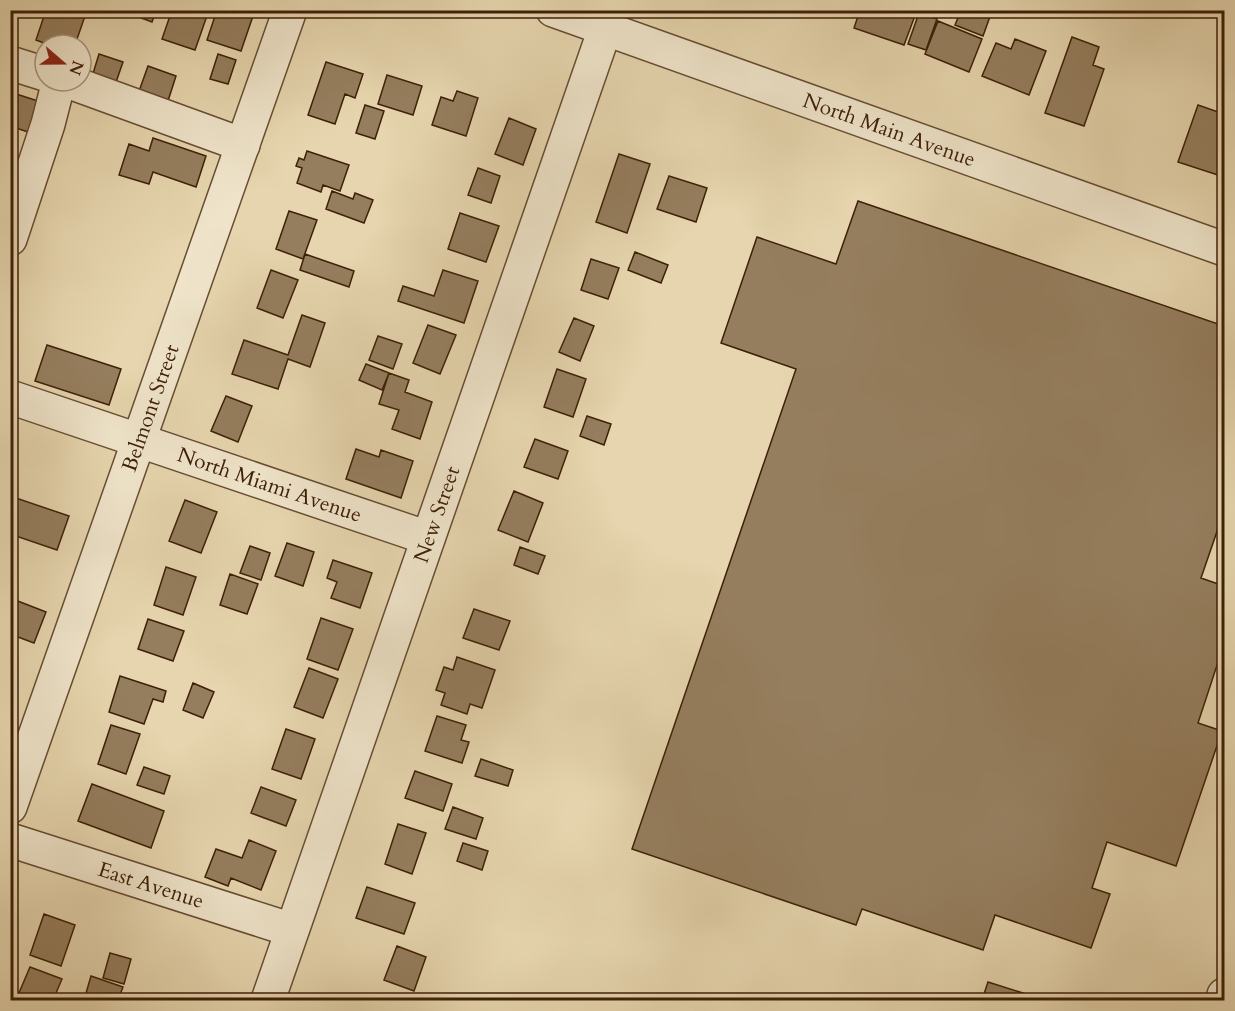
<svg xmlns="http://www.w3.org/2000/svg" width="1235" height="1011" font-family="Cardo,serif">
  <rect width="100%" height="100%" fill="#e6d5ae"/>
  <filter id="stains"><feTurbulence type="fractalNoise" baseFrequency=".00333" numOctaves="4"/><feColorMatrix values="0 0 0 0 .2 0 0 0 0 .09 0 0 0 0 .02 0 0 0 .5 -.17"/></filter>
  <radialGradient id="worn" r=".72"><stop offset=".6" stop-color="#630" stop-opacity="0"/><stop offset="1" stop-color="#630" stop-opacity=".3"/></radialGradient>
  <!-- building -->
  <path fill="#957e5e" stroke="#3e2008" stroke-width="1.5" d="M46 10H87L75 45H49L36 40Z
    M120 10H156L152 22Z
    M172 10H209L195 50 162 39Z
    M217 10H255L241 51 207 40Z
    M860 10 916 13 904 45 854 28Z
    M961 10 992 11 983 36 955 25Z
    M919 13 937 19 926 50 908 44Z
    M938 21 982 39 969 72 925 54Z
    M1072 37 1099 47 1093 65 1104 69 1084 126 1045 113Z
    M1015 39 1046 51 1029 95 982 76 996 43 1011 49Z
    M99 54 123 62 114 88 91 80Z
    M218 54 236 60 228 84 210 79Z
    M326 62 363 74 355 98 345 94 335 124 308 115Z
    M148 66 176 76 167 104 138 94Z
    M387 75 422 86 413 115 378 104Z
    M457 91 478 98 466 136 432 125 441 97 453 101Z
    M10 92 38 101 28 132 10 126Z
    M365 105 384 111 375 139 356 133Z
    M1198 105 1224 114V167L1221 176 1178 162Z
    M509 118 536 129 523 165 495 154Z
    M153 138 206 156 196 187 153 172 149 184 119 175 129 144 149 151Z
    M307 151 349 165 340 191 323 185 321 192 297 183 302 168 296 166 299 158 304 160Z
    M619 154 650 164 627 233 596 222Z
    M478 168 500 176 491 203 468 195Z
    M669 176 707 188 696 222 657 209Z
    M332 191 353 199 355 193 373 200 364 223 326 209Z
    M858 201 1224 326V511L1201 578 1224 586V644L1198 723 1222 731 1176 866 1107 842 1092 888 1110 894 1091 948 995 915 983 950 862 909 856 925 632 849 796 369 721 343 757 237 836 264Z
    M289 211 317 220 303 259 276 249Z
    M460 213 499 226 486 262 448 249Z
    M635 252 668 265 661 283 628 270Z
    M305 254 354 271 349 287 300 270Z
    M591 259 619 268 608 299 581 290Z
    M271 270 298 280 283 318 257 308Z
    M443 270 478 281 464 323 398 301 403 286 434 296Z
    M302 315 325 323 310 367 288 359 278 389 232 374 244 340 288 355Z
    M574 318 594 326 580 361 559 352Z
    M428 325 456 335 440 374 413 363Z
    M378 336 402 344 393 369 369 360Z
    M47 345 121 369 109 405 35 381Z
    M366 364 389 373 382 390 359 380Z
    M557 369 586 379 573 417 544 407Z
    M389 373 409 380 405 392 432 402 420 439 392 429 399 410 379 404Z
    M226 396 252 406 238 442 211 431Z
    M587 416 611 424 604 445 580 436Z
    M535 439 568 451 558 479 524 467Z
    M356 449 379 457 381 450 413 461 401 498 346 479Z
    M514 491 543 503 528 542 498 530Z
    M10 496 69 516 57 550 10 534Z
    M185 500 217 512 201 553 169 541Z
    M287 543 314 552 303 586 275 576Z
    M250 546 270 553 261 580 240 573Z
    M520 547 545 556 538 574 514 565Z
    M333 560 372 573 360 608 331 598 337 582 327 578Z
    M166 567 196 577 183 615 154 605Z
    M230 574 258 584 247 614 220 605Z
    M10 598 46 612 34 643 10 634Z
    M474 609 510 621 499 650 463 638Z
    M321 618 353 629 338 670 307 659Z
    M148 619 184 631 173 661 138 649Z
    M457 657 495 670 482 708 470 704 467 714 441 705 445 693 436 690 444 667 453 670Z
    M309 668 338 679 323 718 294 707Z
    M120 676 166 691 163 702 153 699 144 724 109 712Z
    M193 683 214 692 203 718 183 710Z
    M437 716 466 725 461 740 469 742 462 763 425 751Z
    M111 725 140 734 126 774 98 764Z
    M286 729 315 739 301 779 272 769Z
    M481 759 513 770 508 786 475 776Z
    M144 767 170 776 164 794 137 785Z
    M415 771 452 784 443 811 405 798Z
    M92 784 164 811 151 848 78 821Z
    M261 787 296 800 286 826 251 813Z
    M453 807 483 818 476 839 445 829Z
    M398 824 426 833 412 874 385 864Z
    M249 840 276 851 261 890 231 878 228 886 205 877 216 849 242 858Z
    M463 843 488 851 482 870 457 861Z
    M367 887 415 903 404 934 356 918Z
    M44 914 75 925 61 966 30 955Z
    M397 946 426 957 414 991 384 980Z
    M110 953 131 959 124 984 103 978Z
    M30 967 62 979 53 1000H16Z
    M91 976 123 987 118 1000H84Z
    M988 982 1045 1000H982Z"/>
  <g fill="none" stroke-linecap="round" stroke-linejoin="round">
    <!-- minor casing -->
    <g stroke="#684d32" stroke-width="36">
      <g id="minor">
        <path id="s1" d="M553 10 1224 249"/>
        <path d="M10 63 45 74"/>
        <path d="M67 81 243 145"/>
        <path d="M10 239 48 124 59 81"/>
        <path id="s2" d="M10 397 428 538"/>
        <path id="s3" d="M10 807 290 10"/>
        <path id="s4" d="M10 840 292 930"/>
        <path id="s5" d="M268 1000 605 29"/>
        <path d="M1223 1000 1224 995"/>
      </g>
    </g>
    <!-- minor -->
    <use href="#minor" stroke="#efe4ca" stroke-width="33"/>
  </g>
  <g text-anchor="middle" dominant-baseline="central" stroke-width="4.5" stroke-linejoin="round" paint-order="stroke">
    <!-- street labels -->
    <g font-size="21" fill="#3e2008" stroke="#efe4ca">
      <text stroke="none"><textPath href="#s1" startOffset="357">North Main Avenue</textPath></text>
      <text stroke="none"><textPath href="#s3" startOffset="423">Belmont Street</textPath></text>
      <text stroke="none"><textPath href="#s2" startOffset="274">North Miami Avenue</textPath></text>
      <text stroke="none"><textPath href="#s5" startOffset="514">New Street</textPath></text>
      <text stroke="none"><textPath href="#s4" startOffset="148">East Avenue</textPath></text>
    </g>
  </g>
  <!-- margin -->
  <rect width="1235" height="1011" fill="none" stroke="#e6d5ae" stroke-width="36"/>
  <rect x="12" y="12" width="1211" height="987" fill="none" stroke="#3e2008" stroke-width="3"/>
  <rect x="18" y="18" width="1199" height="975" fill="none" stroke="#3e2008" stroke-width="1.5"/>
  <!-- north arrow -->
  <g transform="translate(63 63) rotate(110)"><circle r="28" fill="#efe4ca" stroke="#a8967c" stroke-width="1.5"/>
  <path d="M0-4.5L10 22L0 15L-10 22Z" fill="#8f2418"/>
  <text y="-9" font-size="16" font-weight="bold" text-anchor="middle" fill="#3e2008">N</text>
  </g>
  <rect width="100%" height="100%" filter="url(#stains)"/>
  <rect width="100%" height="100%" fill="url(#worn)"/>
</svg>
